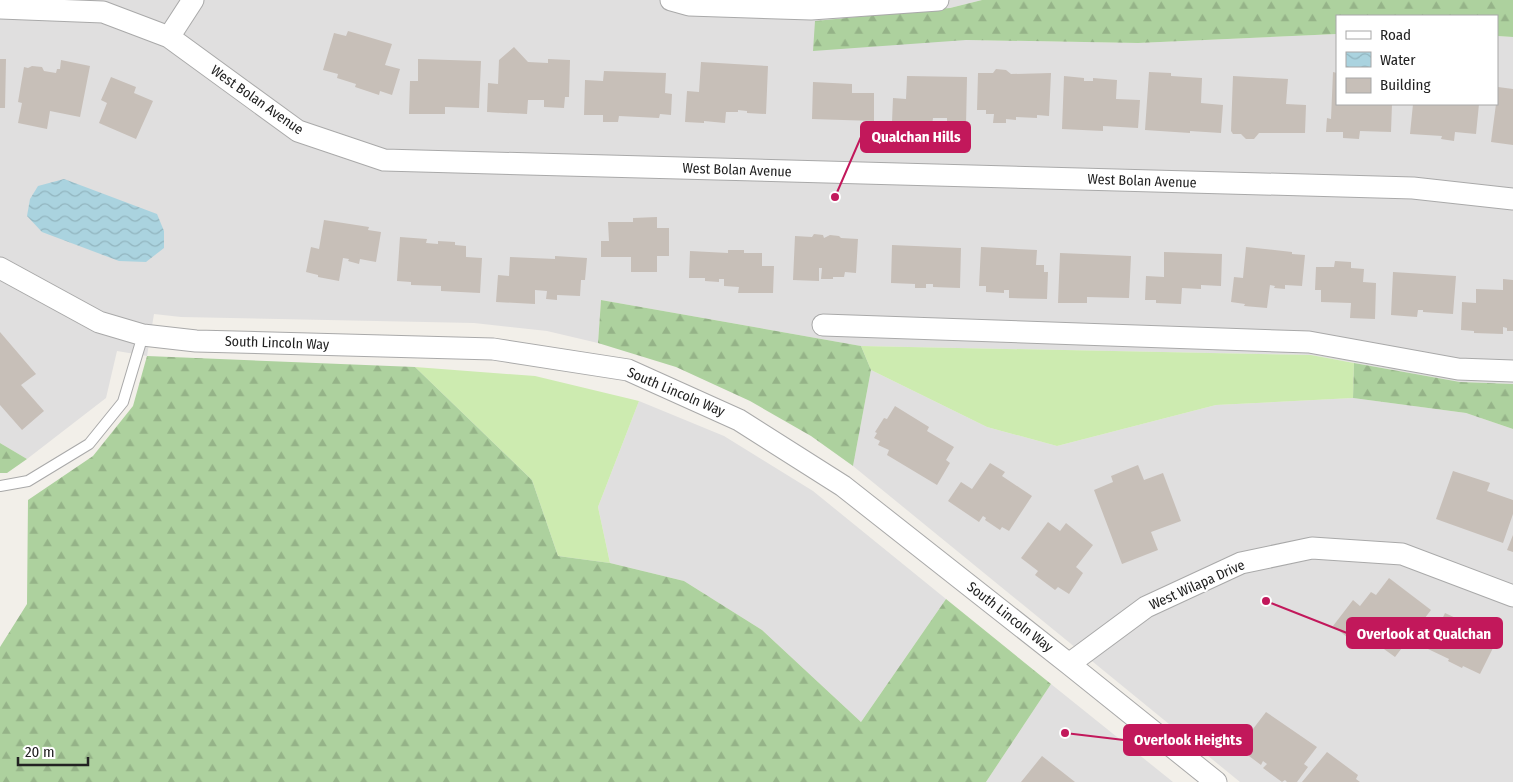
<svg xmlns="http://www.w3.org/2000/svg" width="1513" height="782" font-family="'Fira Sans Condensed',sans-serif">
  <defs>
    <pattern id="forest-firs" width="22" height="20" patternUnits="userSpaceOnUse" patternTransform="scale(1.25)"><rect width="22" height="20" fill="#add19e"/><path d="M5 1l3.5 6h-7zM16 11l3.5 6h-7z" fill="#95b388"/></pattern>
    <pattern id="water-waves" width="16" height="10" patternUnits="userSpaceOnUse" patternTransform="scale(1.25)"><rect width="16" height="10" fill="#aad3df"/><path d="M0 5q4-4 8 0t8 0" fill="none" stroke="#92b5bf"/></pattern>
  </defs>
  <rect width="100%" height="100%" fill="#f2efe9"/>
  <!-- residential -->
  <path fill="#e0dfdf" d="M0 0H982L950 8 966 40 1138 43 1337 34V104H1497V36L1513 37V384L1460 382 1311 355 861 346 601 300 598 343 547 331 474 323 181 317 154 314 147 356 117 351 106 398 27 459 0 443Z
    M871 370 987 427 1057 446 1216 405 1353 398 1466 413 1513 429V782H1240L853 466Z
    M639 401 724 436 813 491 946 599 861 722 762 630 684 581 610 563 598 507Z
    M1051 684 1173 782H986Z"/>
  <!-- grass -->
  <path fill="#cdebb0" d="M861 346 1311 355 1354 363 1353 398 1216 405 1057 446 987 427 871 370Z
    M415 367 535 376 639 401 598 507 610 563 558 556 532 480Z"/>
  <!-- forest -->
  <path fill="url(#forest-firs)" d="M982 0H1513V37L1497 36V16H1337V34L1138 43 966 40 813 51 815 21 950 8Z
    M601 300 861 346 871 370 853 466 811 436 750 401 676 367 598 343Z
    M147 356 415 367 532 480 558 556 610 563 684 581 762 630 861 722 946 599 1051 684 986 782H0V647L27 604 28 500 93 456 133 406Z
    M1354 363 1460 382 1513 384V429L1466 413 1353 398Z
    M0 443 27 459 7 473H0Z"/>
  <!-- water -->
  <path fill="url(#water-waves)" d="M64 179 157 214 164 231V248L146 262 119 261 42 232 27 216 30 199 38 186Z"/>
  <!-- building -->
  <path fill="#c7bfb8" d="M348 31 392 44 385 65 400 69 392 95 380 91 379 95 355 87 356 84 337 78 338 74 323 70 334 33 346 36Z
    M514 47 528 62 548 63V59L570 60 569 97H565L564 108 544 107V100H528L527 114 487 112 488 83 498 84 499 60Z
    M0 59H6L5 108H0Z
    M418 59 481 61 479 108 445 107V114H409L410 81H418Z
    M61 60 90 66 80 117 50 111 47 129 18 123 22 103 18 102 24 67 28 68 32 66 42 67 44 71 56 73 57 69H60Z
    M701 62 768 66 766 114 747 113V111L738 110V112H726L725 123 704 121V123L685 122 687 91 699 92Z
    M996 69 1006 70 1011 74 1051 73 1049 116 1037 115V118L1016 117V120L1006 119V123H993L994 114H986V110H977L978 73H993Z
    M604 71 666 73 665 93 672 94 671 115 660 114 659 118 619 116 618 122H603V115H584L585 80 603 81Z
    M1149 72 1171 73V76L1202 78 1201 103 1223 105 1221 133 1190 131V133L1145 130Z
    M1333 72 1337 73V104H1392L1391 132 1360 131 1359 139 1343 138V132H1326L1327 118 1331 119Z
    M907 76 967 77 966 126H947V118H933L932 126 906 125 905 123 892 122 893 98 906 99Z
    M1064 76 1084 78V81H1093V78L1117 80 1116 99 1140 100 1138 128 1103 126V131L1062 129Z
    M1233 76 1288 79 1286 104 1306 105 1305 133H1259L1254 139H1246L1241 134H1233L1231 131Z
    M111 77 136 87 134 93 153 101 136 139 99 123 107 103 101 100Z
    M813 82 852 84V93H874V121L812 119Z
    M1498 87 1513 89V145L1491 142 1496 104H1497Z
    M1413 104H1479L1476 134 1455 132 1454 141 1441 139 1442 136 1410 134Z
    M657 217V228H669V256H657V272H631V257H601V241H609L608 222H633V218Z
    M324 220 369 227 368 230 381 232 376 262 360 259 359 264 348 261 349 259 343 258 339 281 318 277V275L306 272 311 247 319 249Z
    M814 234 823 235 824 238 830 235 839 236 841 238 858 239 856 273 845 272 844 277H833V279H821L822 268H819V281L793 280 795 236 812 237Z
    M400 237 427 239 426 243 438 244V241L455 242V245L466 246V257L482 258 480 293 441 291V286L411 285V282L397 281Z
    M892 245 961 248 960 288 933 287V284H926V288H915V284L891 283Z
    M981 247 1037 250 1036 265H1044V272H1048L1047 299 1009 298V290H1004V293L986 292V286H979Z
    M1246 247 1292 252V254L1305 255 1302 286 1285 285V289L1274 288 1275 286 1270 285 1267 308 1244 306 1245 304 1231 302 1234 277 1243 278Z
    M728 250H744V253H762V266H774L773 293H738L739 287 724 286V279H719V282L705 281V278H689L690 251 728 253Z
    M1164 252 1222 254 1221 286 1201 285V289L1182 288 1181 304 1156 303V300H1145L1146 276 1164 277Z
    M1060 253 1131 256 1129 298 1087 297V303H1058Z
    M555 256 587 258 585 280H581L580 296 557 295V300L546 299 547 291 535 290V304L496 302 498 275 509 276 510 257 555 259Z
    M1335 261 1351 262V268L1364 269 1363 282 1376 283 1375 319 1350 318 1351 303 1321 302V290H1315L1316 267H1334Z
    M1393 272 1456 276 1453 314 1423 312V310H1418L1417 317 1391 315Z
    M1503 279 1513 280V331H1507V328L1503 327V334L1474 333V331L1461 330 1462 302 1476 303V289L1503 290Z
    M0 332 36 374 21 385 44 411 22 430 0 405Z
    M895 406 929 427 927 431 954 447 946 460 950 463 937 485 887 455 889 450 878 445 880 441 874 438 877 433 875 432 884 418 887 419Z
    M990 463 1005 472 1002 476 1032 496 1009 531 1002 527 1000 530 985 520 986 518 983 516 979 522 948 501 961 482 972 489Z
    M1138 465 1144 480 1163 473 1181 521 1151 532 1158 550 1122 564 1094 490 1113 482 1111 476Z
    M1453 471 1490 483 1487 491 1513 500V514L1503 543 1436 519Z
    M1048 522 1060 531 1066 523 1093 545 1076 567 1083 573 1069 594 1058 587 1055 590 1035 575 1038 571 1021 558Z
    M1513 535V552L1507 550Z
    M1389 578 1431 610 1395 657 1377 644 1383 636 1370 627 1357 645 1333 626 1353 600 1360 606 1371 592 1376 595Z
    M1445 613 1477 628 1479 623 1498 632 1492 645 1494 646 1480 674 1463 666 1462 668 1448 661 1449 659 1428 649Z
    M1266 712 1317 747 1304 764 1308 767 1297 782H1287L1285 780 1282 782 1263 768 1267 764 1263 761 1261 765 1249 756 1251 754 1240 746Z
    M1327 752 1358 775 1356 779 1360 782H1302Z
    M1042 756 1075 782H1021Z"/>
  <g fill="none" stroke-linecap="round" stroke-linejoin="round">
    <!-- service casing -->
    <g stroke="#a9a9a9" stroke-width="12">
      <path id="service" d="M0 486 28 481 89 444 123 402 143 335"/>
    </g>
    <!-- minor casing -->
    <g stroke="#a9a9a9" stroke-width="23">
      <path id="minor" d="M671 0 689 5 811 9 938 0
        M0 8 103 12 169 37 298 131 384 160 1413 188 1513 199
        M169 37 193 0
        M0 268 99 322 143 335 196 341 493 349 628 370 739 420 843 486 1069 664 1216 782
        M823 325 1309 342 1458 369 1513 371
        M1069 664 1146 607 1241 563 1312 548 1402 554 1513 596"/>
    </g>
    <!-- service -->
    <use href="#service" stroke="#fff" stroke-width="10"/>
    <!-- minor -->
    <use href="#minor" stroke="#fff" stroke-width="21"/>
  </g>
  <g text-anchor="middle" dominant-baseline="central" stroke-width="4.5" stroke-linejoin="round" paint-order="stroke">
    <!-- street labels -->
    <g font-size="14" fill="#222" stroke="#fff">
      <text transform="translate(257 100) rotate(35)">West Bolan Avenue</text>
      <text transform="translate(737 170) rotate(2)">West Bolan Avenue</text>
      <text transform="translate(1142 181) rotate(2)">West Bolan Avenue</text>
      <text transform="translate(277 343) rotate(2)">South Lincoln Way</text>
      <text transform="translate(676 392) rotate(23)">South Lincoln Way</text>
      <text transform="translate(1197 585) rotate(-24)">West Wilapa Drive</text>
      <text transform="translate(1010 617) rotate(38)">South Lincoln Way</text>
    </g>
  </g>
  <!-- callouts -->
  <path fill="none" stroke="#c2185b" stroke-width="2" d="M835 197L861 137M1266 601L1347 633M1065 733L1124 740"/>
  <g fill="#c2185b" stroke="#fff" stroke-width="2">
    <circle cx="835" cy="197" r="5"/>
    <circle cx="1266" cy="601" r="5"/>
    <circle cx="1065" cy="733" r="5"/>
  </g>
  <g fill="#c2185b" stroke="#c2185b" stroke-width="2">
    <rect x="861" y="122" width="109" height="30" rx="5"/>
    <rect x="1347" y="618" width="155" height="30" rx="5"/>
    <rect x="1124" y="725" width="128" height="30" rx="5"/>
  </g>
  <g font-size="15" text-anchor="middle" font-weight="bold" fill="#fff">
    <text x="916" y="142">Qualchan Hills</text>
    <text x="1424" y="639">Overlook at Qualchan</text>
    <text x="1188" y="745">Overlook Heights</text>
  </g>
  <!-- legend -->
  <rect x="1336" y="15" width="162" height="90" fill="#ffffff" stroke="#a7a7a7"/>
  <rect x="1346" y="31" width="25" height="8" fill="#ffffff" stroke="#a7a7a7"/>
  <text x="1380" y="40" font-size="15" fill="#222222">Road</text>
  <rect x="1346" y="52" width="25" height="15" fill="url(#water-waves)" stroke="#a7a7a7"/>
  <text x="1380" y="65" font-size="15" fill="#222222">Water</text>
  <rect x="1346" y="78" width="25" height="15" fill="#c7bfb8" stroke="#a7a7a7"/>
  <text x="1380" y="90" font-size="15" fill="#222222">Building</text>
  <!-- scale -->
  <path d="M18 757v8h70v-8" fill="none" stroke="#222222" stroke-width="2.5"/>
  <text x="25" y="757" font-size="15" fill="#222222" stroke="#ffffff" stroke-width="4" paint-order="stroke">20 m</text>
</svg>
